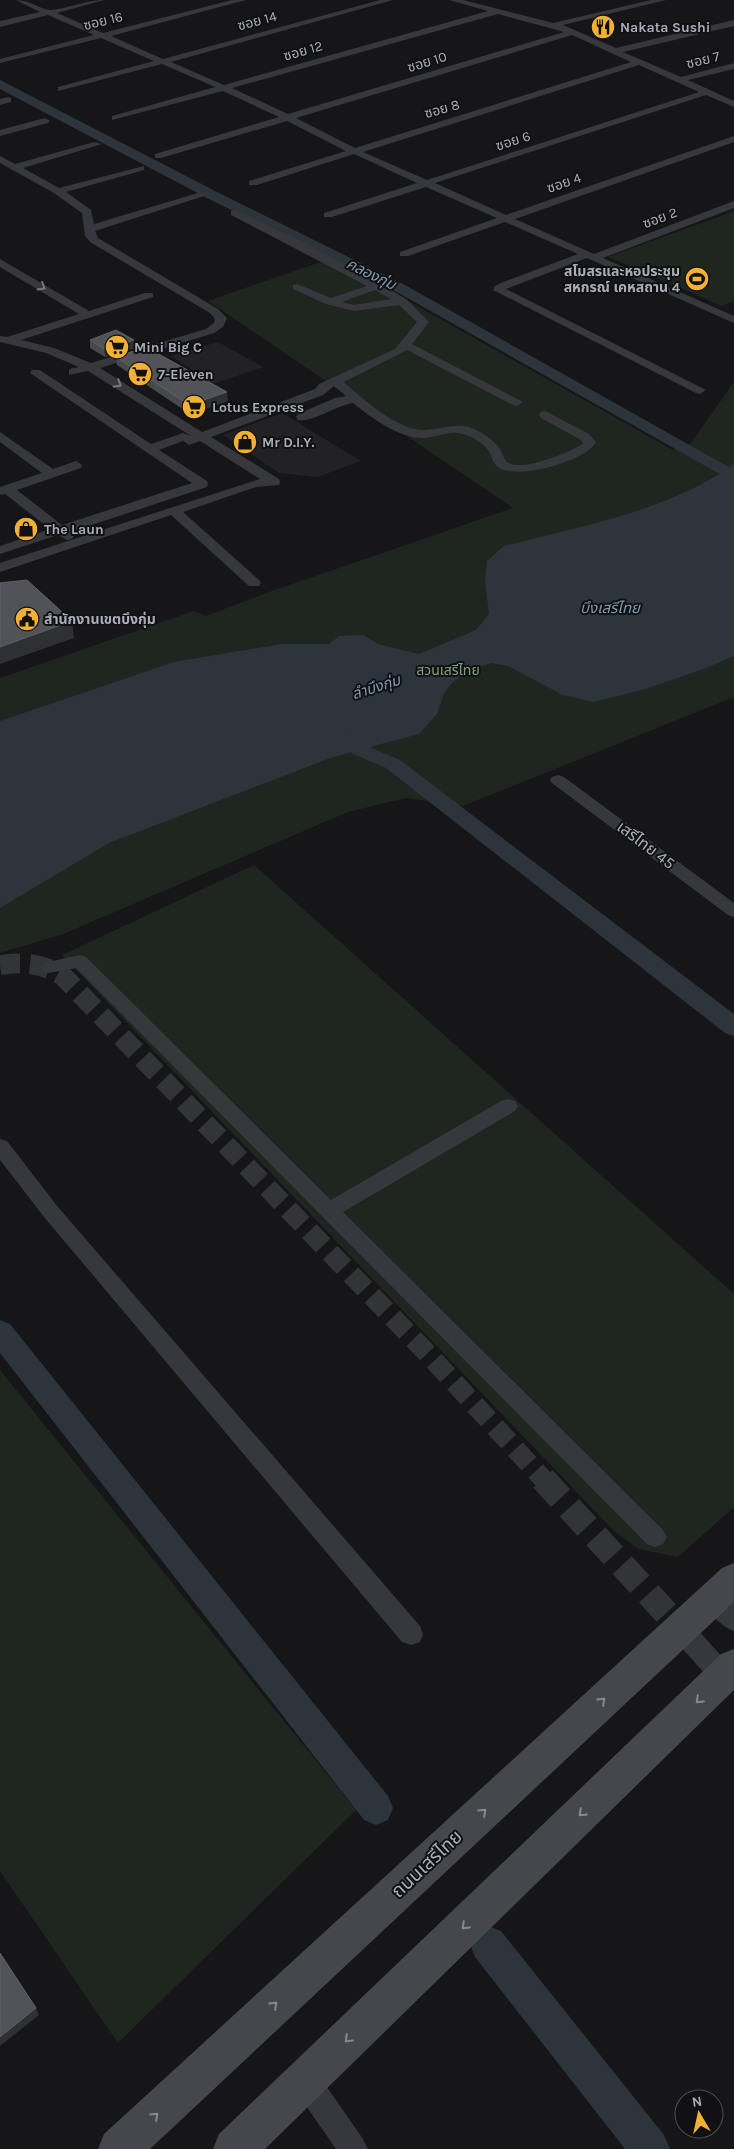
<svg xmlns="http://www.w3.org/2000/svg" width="734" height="2149" font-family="Karla,'Noto Sans Thai',sans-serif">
  <rect width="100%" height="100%" fill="#161618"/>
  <!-- built -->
  <path fill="#222225" d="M218 342 263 367 181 395 158 381 191 369 171 356Z
    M282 413 361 461 317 477 279 473 223 435Z"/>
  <!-- green -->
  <path fill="#1e261f" d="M734 211V301L722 306 608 257Z
    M332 258 673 450 691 443 734 382V697L463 806 406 798 348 812 63 934 0 953V678L194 611 206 616 272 591 513 508 208 301Z
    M254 865 734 1294V1507L678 1557 638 1549 614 1531 62 955Z
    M0 1370 356 1810 118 2043 0 1871Z"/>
  <!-- water -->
  <path fill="#2c353c" d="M734 464V656L701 670 642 690 594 702 563 695 508 666 491 663 467 671 452 683 444 693 437 714 419 734 333 757 109 843 0 908V721L174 662 282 644H329L339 636 363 635 378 644 419 654 476 630 489 614 485 581 487 561 504 546C579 527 671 510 734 464Z"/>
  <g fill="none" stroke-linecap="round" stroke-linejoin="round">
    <!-- canal -->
    <path fill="#2c353c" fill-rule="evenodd" d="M0 80 221 194 405 285 734 470V482L395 291 211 200 0 89Z
      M332 724 339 726 367 746 400 760 734 1014V1036L725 1033 386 768 353 754 325 734 322 730 325 726Z
      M0 1320 10 1324 388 1796 393 1808 388 1820 376 1825 364 1820 0 1353Z
      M488 1926 501 1931 664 2135 670 2149H625L475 1957 470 1944 475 1931Z"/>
    <!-- street-tunnel-far1 -->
    <path stroke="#333438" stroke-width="20" stroke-dasharray="20 10" stroke-linecap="butt" d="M0 965C24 962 42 963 63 976L428 1354 544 1480"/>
    <!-- street-tunnel -->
    <path stroke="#333438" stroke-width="26" stroke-dasharray="26 13" stroke-linecap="butt" d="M543 1479 681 1629"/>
    <!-- street -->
    <path fill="#37383d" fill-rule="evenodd" d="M16 0C31 0 39 9 50 10 63 10 86 0 104 0L57 13 103 33 232 0H246L111 36 163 59 380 0H393L171 62 224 85 488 11 449 0H463L553 23 651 0H666L563 25 616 48 734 20V26L623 52 681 77 734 63V69L688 80 734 101V107L706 95 435 183 506 215 734 136V142L515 219 594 254 734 201V208L603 258 734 316V323L587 258 506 289 706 390 700 394 696 393 493 290 495 286 501 283 578 254 505 222 408 256H400V252L497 218 426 187 332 217H324V213L417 183 354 154 257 185H249V181L346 151 287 121 161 158H155V154L279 117 223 91 112 120V116L215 87 162 64 58 91V87L154 61 101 38 0 63V59L94 35 48 15 0 27V21L40 12ZM498 14 564 32 288 114 232 88ZM572 35 631 62 355 148 296 118ZM639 65 699 92 427 180 363 152Z
      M8 97 11 98V102L0 105V99Z
      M45 118 50 121 48 123 0 136V130Z
      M94 142 102 144 23 168 59 188 144 166V170L66 192 91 210 94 224 198 193 207 195 95 231 98 238 218 309 227 318 223 327 214 333 100 368 202 432 315 389 319 384 395 349 417 322 399 305 354 311 326 304 293 289V285L297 284 331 298 367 286 231 215V211L235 210 303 242 391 290 406 299 429 322 412 344 523 402 517 406 513 405 407 350 344 382C361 398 399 431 424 430 440 430 452 423 469 427 480 431 493 439 500 449 502 453 504 459 507 462 522 473 569 452 583 444L581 440 541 418 539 415 541 412 545 411 589 434 596 442C587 461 516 481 498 467 492 463 492 455 488 450 483 443 471 436 463 434 450 430 437 437 425 438 399 439 372 418 353 403 338 405 311 423 298 420L296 417 298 414 335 398 346 396 334 386 323 395 211 437 279 479 280 482 279 485 256 487 183 512 259 580 261 583 259 586H249L171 515 0 572V563L260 479 200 441 189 445 183 441 159 450 207 481 208 484 207 487 70 532 74 536 72 539 67 540 58 535 0 554V546L50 529 5 494 0 495V487L42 473 0 442V432L53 469 76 461 82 465 81 468 17 490 62 525 192 483 30 373 32 370H40L151 444 183 433 191 436 88 371 69 375V369L79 367 46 353 0 342V336L7 337 79 314 0 267V259L89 311 145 293H153V297L21 340 54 348 91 363 206 329 214 323 215 319 210 313 90 242 85 236 82 213 54 193 0 163V156L15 164ZM375 290 391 299 354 305 342 302Z
      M558 775 564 777 734 903V917L728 915 552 783 550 780 552 777Z
      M80 955 86 957 331 1200 501 1101 508 1099 515 1101 518 1106 515 1111 343 1212 663 1530 667 1537 663 1544 655 1547 647 1544 76 968 49 973 43 971 40 967 43 963Z
      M0 1139 7 1141 58 1207 420 1626 423 1634 420 1642 411 1645 402 1642 44 1217 0 1160Z
      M713 1587 721 1590 734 1603V1631C720 1626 707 1611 701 1598L705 1590Z
      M681 1618 690 1621 733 1669V1685L724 1689 715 1685 672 1637 669 1629 672 1621Z
      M305 2066 315 2070 363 2139 368 2149H336L295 2090 291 2080 295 2070Z"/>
    <!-- secondary -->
    <path fill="#45474d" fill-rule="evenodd" d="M734 1563V1602L150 2149H98L104 2134 722 1568Z
      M734 1649V1690L265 2149H213L219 2134 721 1654Z"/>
  </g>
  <!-- wall -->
  <path fill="#47494d" d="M90 340H134V348L105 357 90 348Z
    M116 357 228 401 190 414 117 365Z"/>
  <!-- shaded-wall -->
  <path fill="#2f3033" d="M134 340V348L105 357 104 349Z
    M227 392 228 401 190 414 189 405Z
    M72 621 74 638 0 664V647Z
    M36 2008 39 2015 0 2046V2037Z"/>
  <!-- building -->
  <path fill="#525359" stroke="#5f6168" d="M116 330 134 340 104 349 90 340Z
    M146 347 227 392 189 405 116 357Z
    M27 580 72 621 0 647V583Z
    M0 1953 36 2008 0 2037Z"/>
  <!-- one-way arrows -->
  <defs><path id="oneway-chevron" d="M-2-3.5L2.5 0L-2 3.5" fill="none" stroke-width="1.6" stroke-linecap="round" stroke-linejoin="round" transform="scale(1.25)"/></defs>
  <g stroke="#757881">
    <use href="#oneway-chevron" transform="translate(42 287) rotate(31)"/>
    <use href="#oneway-chevron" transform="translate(118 384) rotate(32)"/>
  </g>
  <g stroke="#858993">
    <use href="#oneway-chevron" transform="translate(699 1700) rotate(136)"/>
    <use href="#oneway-chevron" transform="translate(602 1701) rotate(-43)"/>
    <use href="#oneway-chevron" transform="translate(483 1812) rotate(-43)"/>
    <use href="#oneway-chevron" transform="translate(582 1813) rotate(136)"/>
    <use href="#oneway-chevron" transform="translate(465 1926) rotate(136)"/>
    <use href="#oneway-chevron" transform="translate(274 2005) rotate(-43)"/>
    <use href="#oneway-chevron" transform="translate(348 2039) rotate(136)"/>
    <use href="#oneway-chevron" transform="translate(155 2116) rotate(-43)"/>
  </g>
  <!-- icons -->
  <defs>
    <g id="restaurant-disc" transform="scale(1.25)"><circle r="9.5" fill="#f2b134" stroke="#111113"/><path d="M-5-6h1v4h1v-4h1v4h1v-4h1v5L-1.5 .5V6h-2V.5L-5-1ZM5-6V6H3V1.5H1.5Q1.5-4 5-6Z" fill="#111"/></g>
    <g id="stadium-disc" transform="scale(1.25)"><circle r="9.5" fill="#f2b134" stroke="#111113"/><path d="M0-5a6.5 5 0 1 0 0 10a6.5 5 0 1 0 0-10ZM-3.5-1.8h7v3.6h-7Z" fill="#111"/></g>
    <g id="supermarket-disc" transform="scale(1.25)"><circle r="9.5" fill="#f2b134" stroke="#111113"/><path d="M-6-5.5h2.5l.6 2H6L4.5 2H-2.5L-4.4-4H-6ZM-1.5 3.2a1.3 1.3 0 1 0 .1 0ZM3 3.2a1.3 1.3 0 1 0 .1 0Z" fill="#111"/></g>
    <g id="shop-disc" transform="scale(1.25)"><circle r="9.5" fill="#f2b134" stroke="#111113"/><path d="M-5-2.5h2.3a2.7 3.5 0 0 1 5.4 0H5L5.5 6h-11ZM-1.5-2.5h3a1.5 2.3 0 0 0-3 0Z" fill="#111"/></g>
    <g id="civic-disc" transform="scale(1.25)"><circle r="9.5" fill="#f2b134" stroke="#111113"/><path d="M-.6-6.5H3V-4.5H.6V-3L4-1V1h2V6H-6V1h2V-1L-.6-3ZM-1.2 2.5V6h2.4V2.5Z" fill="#111"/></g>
  </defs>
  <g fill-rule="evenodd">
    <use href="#restaurant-disc" x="603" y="27"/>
    <use href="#stadium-disc" x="697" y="279"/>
    <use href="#supermarket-disc" x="117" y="347"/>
    <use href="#supermarket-disc" x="140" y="374"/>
    <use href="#supermarket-disc" x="194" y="407"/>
    <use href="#shop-disc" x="245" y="442"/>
    <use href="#shop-disc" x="26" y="529"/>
    <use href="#civic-disc" x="27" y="619"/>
  </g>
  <g text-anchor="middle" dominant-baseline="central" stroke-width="4" stroke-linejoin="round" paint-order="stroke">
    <!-- far-street labels -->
    <g font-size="14" fill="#a8adb8" stroke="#111113">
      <text transform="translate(103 21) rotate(-14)">ซอย 16</text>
      <text transform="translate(257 21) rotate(-15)">ซอย 14</text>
      <text transform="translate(303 51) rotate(-16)">ซอย 12</text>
      <text transform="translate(703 60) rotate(-14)">ซอย 7</text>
      <text transform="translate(427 62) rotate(-17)">ซอย 10</text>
      <text transform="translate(442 109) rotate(-16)">ซอย 8</text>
      <text transform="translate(513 141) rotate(-18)">ซอย 6</text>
      <text transform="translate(564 183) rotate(-19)">ซอย 4</text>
      <text transform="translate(660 218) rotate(-21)">ซอย 2</text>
    </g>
    <!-- far-poi labels -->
    <g font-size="14" font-weight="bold" fill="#a8adb8" stroke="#111113" text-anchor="start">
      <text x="620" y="27">Nakata Sushi</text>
      <text x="680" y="271" text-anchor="end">สโมสรและหอประชุม<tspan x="680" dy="16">สหกรณ์ เคหสถาน 4</tspan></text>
      <text x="134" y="347">Mini Big C</text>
      <text x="158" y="374">7-Eleven</text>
      <text x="212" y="407">Lotus Express</text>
      <text x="262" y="442">Mr D.I.Y.</text>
      <text x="44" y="529">The Laun</text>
      <text x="44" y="619">สำนักงานเขตบึงกุ่ม</text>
    </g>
    <!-- far-park labels -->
    <g font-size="14" fill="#7fa381" stroke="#111113">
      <text x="448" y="670">สวนเสรีไทย</text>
    </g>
    <!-- far-water labels -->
    <g font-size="15" font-style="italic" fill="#7f9bb3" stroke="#111113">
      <text transform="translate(371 274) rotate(26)">คลองกุ่ม</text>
      <text x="610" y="608">บึงเสรีไทย</text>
      <text transform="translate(376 687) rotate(-18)">ลำบึงกุ่ม</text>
    </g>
    <!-- street labels -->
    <g font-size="16" fill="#a8adb8" stroke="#111113">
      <text transform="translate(646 845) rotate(37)">เสรีไทย 45</text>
    </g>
    <!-- near-street labels -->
    <g font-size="19" fill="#a8adb8" stroke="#111113">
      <text transform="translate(427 1864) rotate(-43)">ถนนเสรีไทย</text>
    </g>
  </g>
  <!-- north arrow -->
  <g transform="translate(699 2114) rotate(351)"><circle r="24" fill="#111113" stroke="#4d4f55"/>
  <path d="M0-4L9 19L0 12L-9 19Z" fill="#f2b134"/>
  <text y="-8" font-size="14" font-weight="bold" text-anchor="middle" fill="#a8adb8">N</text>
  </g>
</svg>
